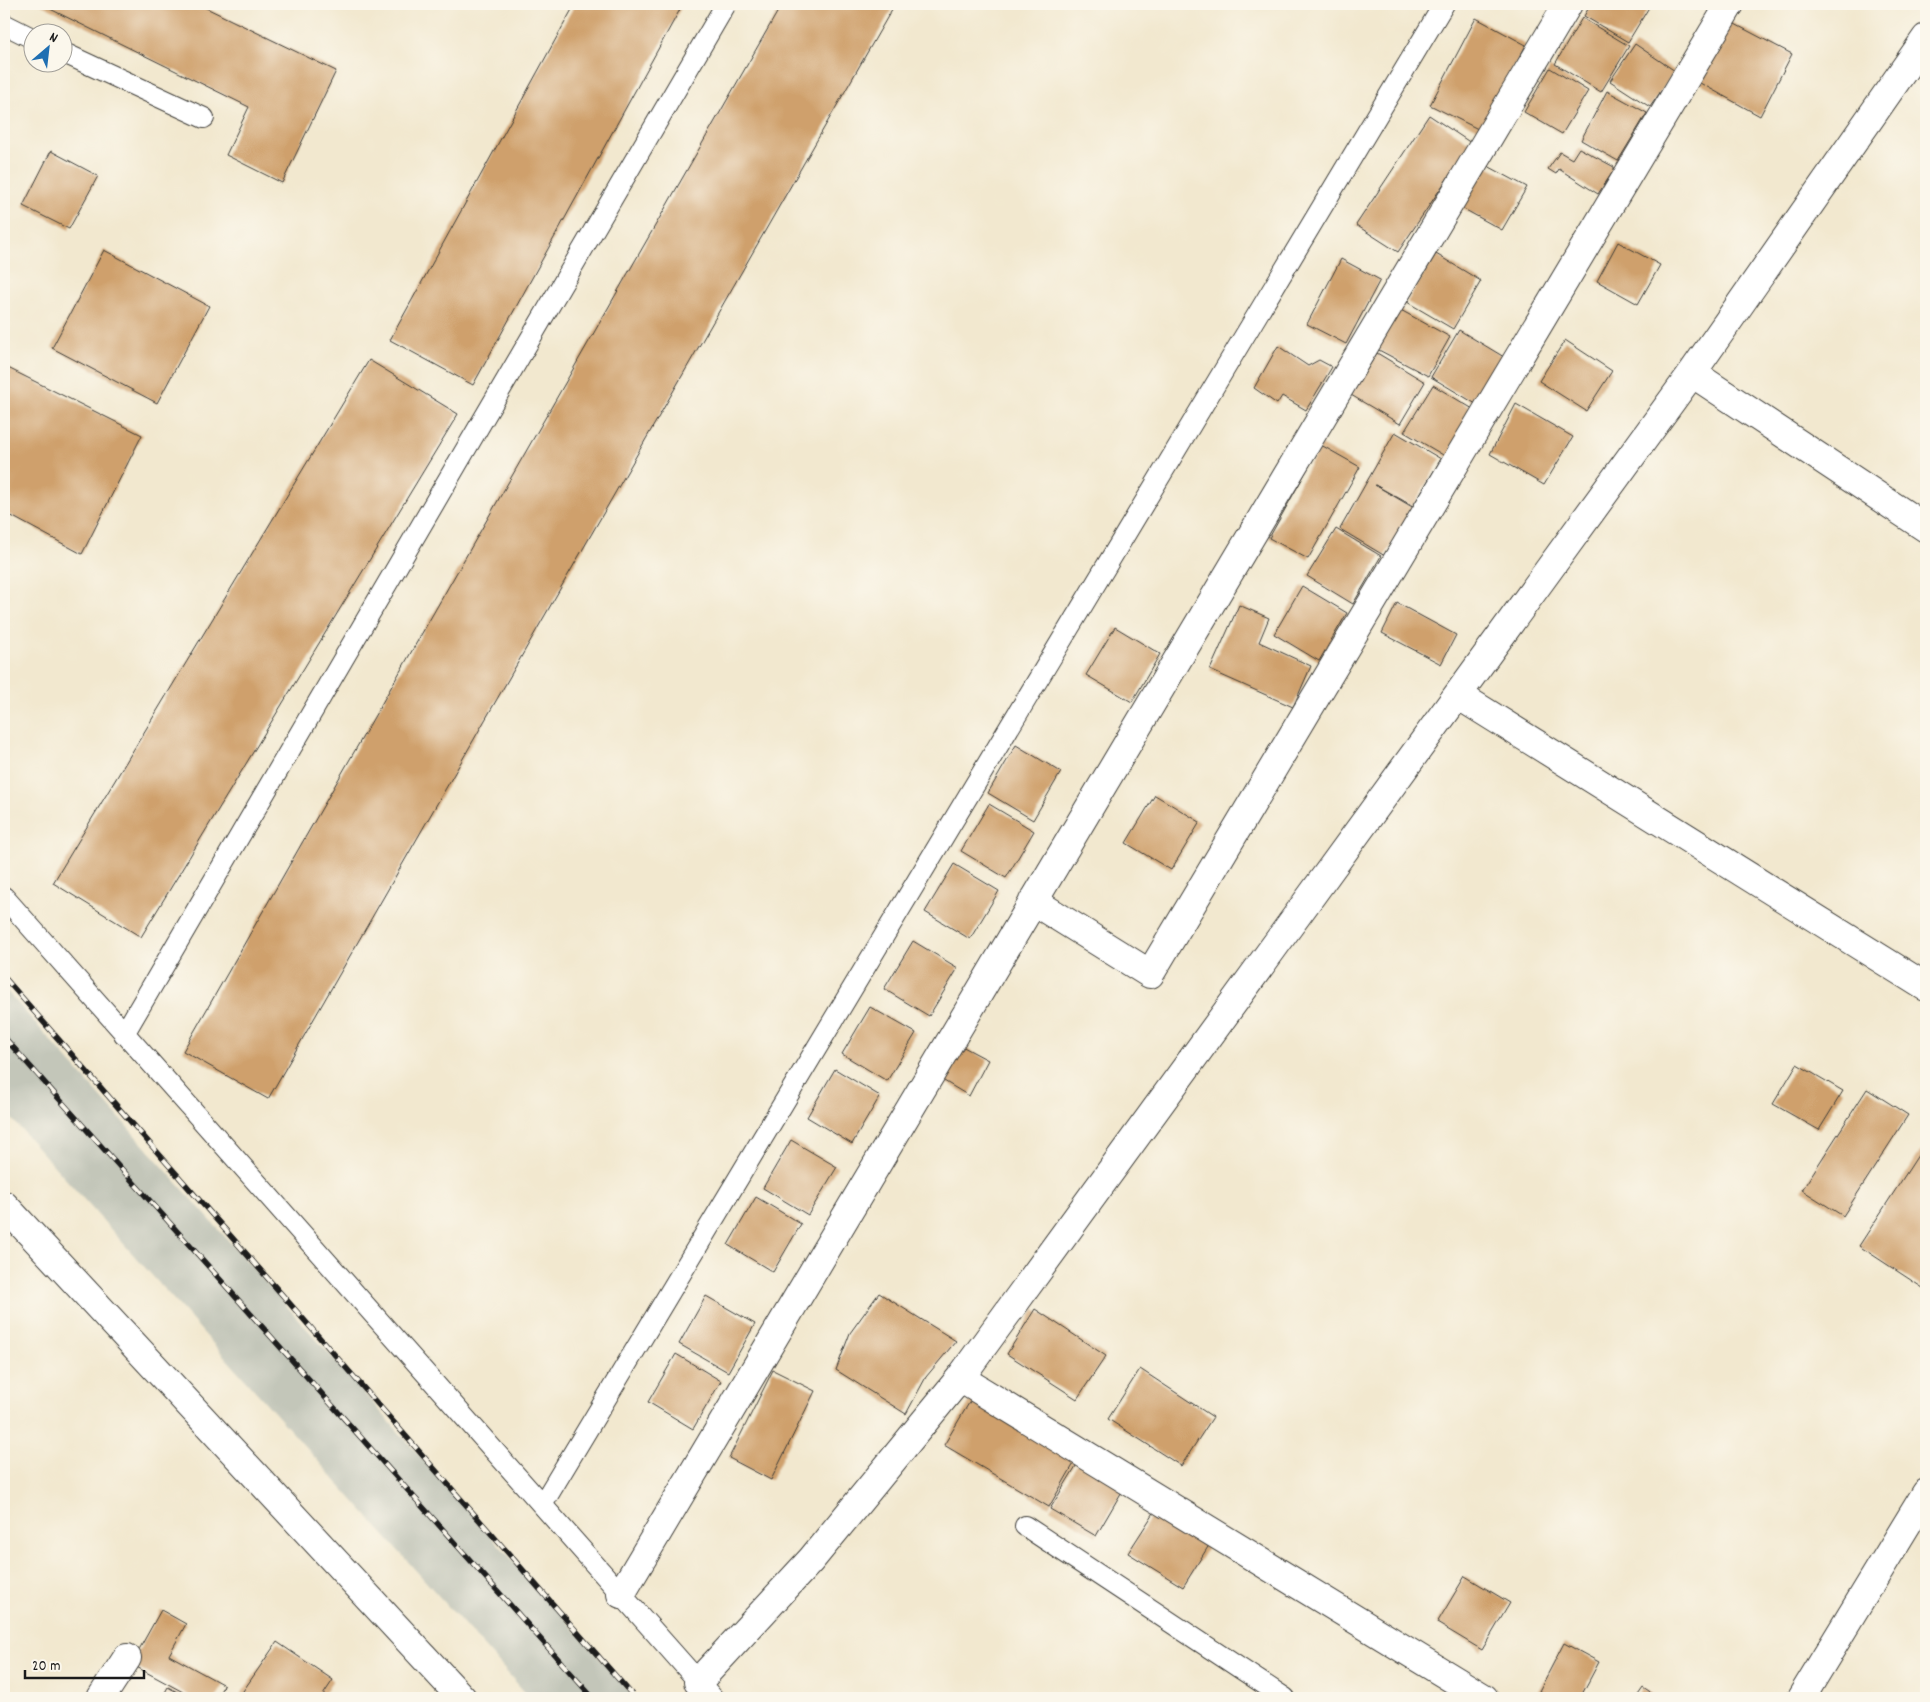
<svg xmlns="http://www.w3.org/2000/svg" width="1930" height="1702" font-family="Dekko,sans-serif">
  <rect width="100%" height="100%" fill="#fbf7ec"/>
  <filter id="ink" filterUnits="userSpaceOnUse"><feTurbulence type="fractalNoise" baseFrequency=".02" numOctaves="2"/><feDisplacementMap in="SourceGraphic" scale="10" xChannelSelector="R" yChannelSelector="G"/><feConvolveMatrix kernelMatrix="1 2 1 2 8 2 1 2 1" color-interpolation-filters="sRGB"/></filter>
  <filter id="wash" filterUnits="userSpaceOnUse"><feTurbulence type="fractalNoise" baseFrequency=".0096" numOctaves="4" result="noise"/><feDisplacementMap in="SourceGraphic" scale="20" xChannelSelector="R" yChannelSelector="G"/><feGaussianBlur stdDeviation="1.12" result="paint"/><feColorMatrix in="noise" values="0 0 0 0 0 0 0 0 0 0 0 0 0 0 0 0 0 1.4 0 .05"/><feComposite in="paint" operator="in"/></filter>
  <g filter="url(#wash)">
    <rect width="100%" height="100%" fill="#f2e8cf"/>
    <!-- industrial -->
    <path fill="#c3c6b9" d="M4 988 635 1698H530L4 1110Z"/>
    <g id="blocks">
      <!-- building -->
      <path fill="#cfa06c" d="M40 4H198L336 71 282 183 226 155 249 107Z
        M575 4H683L473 385 390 340Z
        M782 4H895L268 1099 183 1051Z
        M1591 4H1651L1628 42 1584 16Z
        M1476 18 1526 45 1480 130 1430 105Z
        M1582 18 1629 46 1601 92 1555 64Z
        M1731 22 1792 54 1760 116 1700 83Z
        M1635 44 1675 71 1650 107 1610 81Z
        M1550 68 1588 91 1562 134 1524 112Z
        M1607 91 1647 113 1618 161 1581 140Z
        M1429 115 1471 143 1398 252 1356 225Z
        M1579 148 1614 167V170L1598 194 1559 169 1556 174 1548 169 1560 152 1572 159Z
        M51 151 98 176 69 229 23 206Z
        M1486 165 1527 187 1502 230 1462 208Z
        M1618 242 1660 265 1638 304 1597 281Z
        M104 250 209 306 157 403 52 348Z
        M1436 254 1481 281 1453 329 1407 302Z
        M1341 259 1380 280 1346 344 1307 324Z
        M1397 308 1450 337 1428 376 1375 348Z
        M1459 330 1504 357 1476 404 1431 377Z
        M1565 340 1612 371 1586 411 1539 381Z
        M1278 346 1308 366 1319 360 1332 367 1306 410 1282 396 1277 404 1254 388Z
        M1377 353 1425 382 1400 424 1351 395Z
        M369 360 458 414 141 937 53 883Z
        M4 366 142 435 82 554 4 512Z
        M1433 385 1478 412 1450 459 1404 432Z
        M1516 404 1573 437 1544 485 1490 454Z
        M1395 432 1441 459 1413 506 1375 485 1414 508 1385 556 1340 529Z
        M1321 445 1360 467 1308 559 1269 538Z
        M1336 529 1381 556 1353 604 1307 576Z
        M1302 586 1347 613 1319 661 1274 634Z
        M1397 603 1456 635 1441 664 1382 633Z
        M1239 605 1269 618 1259 642 1311 666 1293 707 1210 670Z
        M1115 627 1160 654 1132 702 1086 675Z
        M1016 745 1061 772 1033 820 988 793Z
        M1155 795 1200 822 1171 870 1126 843Z
        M989 804 1034 831 1006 878 961 851Z
        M954 864 999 891 970 939 925 912Z
        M913 941 958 968 929 1016 884 989Z
        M870 1007 916 1033 887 1081 842 1054Z
        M958 1044 988 1060 969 1096 939 1078Z
        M1797 1064 1843 1091 1819 1130 1773 1104Z
        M835 1069 880 1096 852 1144 807 1117Z
        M1867 1089 1908 1115 1843 1216 1802 1190Z
        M791 1140 837 1167 808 1215 763 1188Z
        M1926 1143V1290L1859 1246Z
        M756 1197 801 1224 773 1272 728 1245Z
        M879 1293 956 1341 926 1377 906 1414 836 1370 850 1333Z
        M706 1296 755 1324 728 1372 679 1344Z
        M1035 1309 1106 1356 1077 1399 1007 1354Z
        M676 1354 721 1381 693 1429 648 1402Z
        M1140 1369 1213 1417 1181 1466 1108 1419Z
        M773 1370 815 1391 771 1480 729 1458Z
        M972 1398 1076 1460 1049 1507 944 1445Z
        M1079 1461 1124 1488 1096 1536 1050 1509Z
        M1157 1508 1211 1542 1183 1587 1128 1553Z
        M1465 1576 1510 1603 1482 1650 1437 1623Z
        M161 1610 186 1624 169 1655 224 1685 216 1698H194L131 1664Z
        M277 1642 333 1680 321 1698H247L241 1694Z
        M1564 1643 1599 1662 1580 1698H1552L1539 1691Z
        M168 1687 188 1698H162Z
        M1643 1688 1658 1698H1636Z"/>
    </g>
  </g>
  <g filter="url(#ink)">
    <use href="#blocks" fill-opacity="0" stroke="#3c3b37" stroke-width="1"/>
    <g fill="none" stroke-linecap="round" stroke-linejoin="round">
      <!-- lane casing -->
      <g stroke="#3c3b37" stroke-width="22">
        <path id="lane" d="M4 24 32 38
          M62 52 204 118
          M4 897 713 1698
          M124 1034 726 4
          M542 1505 1444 4
          M1025 1526 1285 1698"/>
      </g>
      <!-- street casing -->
      <g stroke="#3c3b37" stroke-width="30">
        <path id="street" d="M1926 38 1692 373 1926 528
          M1458 695 1926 987
          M1033 901 1150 974 1730 4
          M4 1205 462 1698
          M960 1378 1484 1698
          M621 1594 1568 4
          M698 1682 811 1560 960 1378 1692 373
          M101 1698 127 1658
          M1801 1698 1926 1493"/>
      </g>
      <!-- lane -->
      <use href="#lane" stroke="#fff" stroke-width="20"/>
      <!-- street -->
      <use href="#street" stroke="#fff" stroke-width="28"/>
      <!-- rail casing -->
      <g stroke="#1c1c1c" stroke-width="5.5">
        <path id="rail" d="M4 977 635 1698
          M4 1037 593 1698"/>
      </g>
      <!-- rail -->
      <use href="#rail" stroke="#fbf7ec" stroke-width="4" stroke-dasharray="11" stroke-linecap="butt"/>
    </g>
  </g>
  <!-- margin -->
  <rect width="1930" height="1702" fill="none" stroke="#fbf7ec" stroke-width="20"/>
  <!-- north arrow -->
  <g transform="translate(48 48) rotate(28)"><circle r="24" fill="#fbf7ec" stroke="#a29f99"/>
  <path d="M0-4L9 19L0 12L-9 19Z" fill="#1f6fb2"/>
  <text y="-8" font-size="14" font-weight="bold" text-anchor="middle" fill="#1c1c1c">N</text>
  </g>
  <!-- scale -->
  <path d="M25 1670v8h119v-8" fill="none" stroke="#1c1c1c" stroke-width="2.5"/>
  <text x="32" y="1670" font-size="15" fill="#1c1c1c" stroke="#fbf7ec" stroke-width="4" paint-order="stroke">20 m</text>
</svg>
